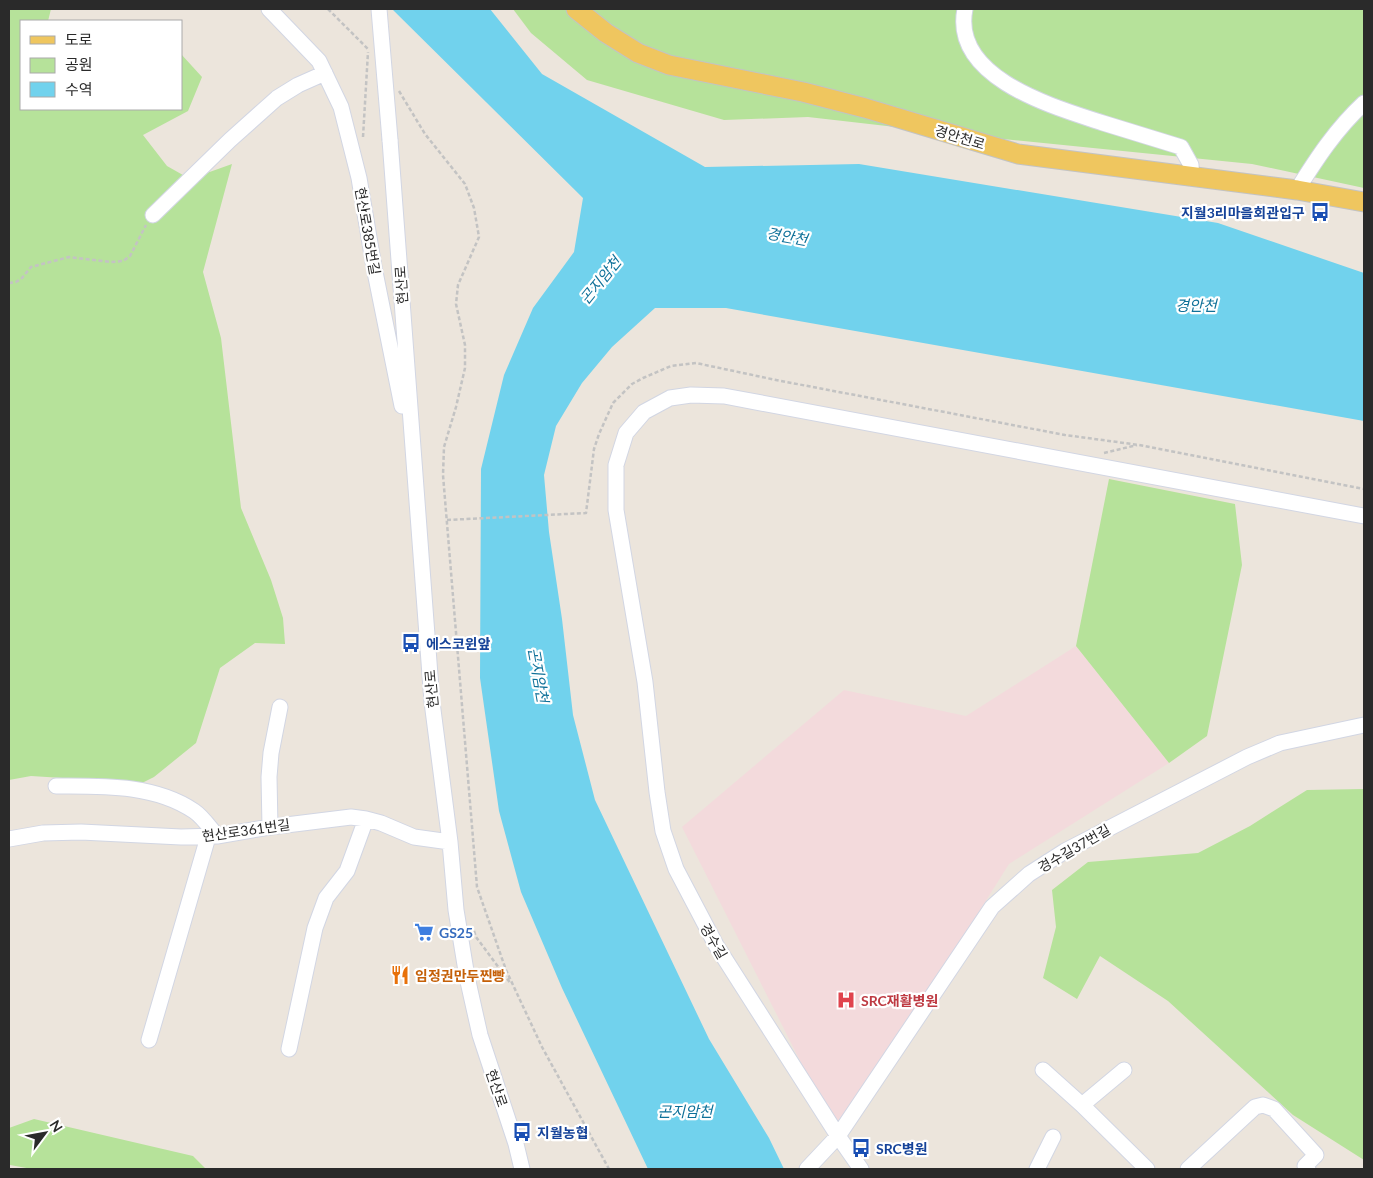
<svg xmlns="http://www.w3.org/2000/svg" width="1373" height="1178" font-family="Lato,'Noto Sans KR',sans-serif">
  <rect width="100%" height="100%" fill="#ece5dc"/>
  <!-- medical -->
  <path fill="#f3dadc" d="M1076 646 1169 763 1009 864 838 1136 682 827 844 690 966 716Z"/>
  <!-- green -->
  <path fill="#b6e29a" d="M9 9H51L48 21H21V109H181V54L202 77 188 111 143 135 167 166 190 179 232 164 203 272 221 338 241 508 271 580 283 618 285 644 255 643 220 668 196 743 154 777 142 783 31 776 9 780Z
    M513 9H1364V188L1252 164 983 137 808 117 724 120 587 80 531 33Z
    M1109 479 1235 504 1242 565 1207 736 1169 763 1076 646Z
    M1364 789V1160L1293 1115 1168 1001 1100 956 1077 999 1043 978 1056 927 1052 890 1088 862 1198 853 1250 826 1307 790Z
    M34 1119 193 1156 206 1169H32L10 1165 9 1169V1128Z"/>
  <!-- water -->
  <path fill="#71d2ed" d="M392 9H490L542 74 705 167 859 164 1218 223 1364 273V421L726 308H655L612 347 582 383 556 426 544 475 549 532 562 619 573 715 595 800 709 1039 769 1138 784 1169H648L562 988 521 892 499 811 480 678 481 469 504 375 533 308 574 252 583 198Z"/>
  <g fill="none" stroke-linecap="round" stroke-linejoin="round">
    <!-- minor casing -->
    <g stroke="#d2d6e3" stroke-width="17">
      <path id="minor" d="M269 9 319 61 341 107 359 178 374 267 402 406
        M965 9C951 78 1054 107 1103 123 1129 131 1155 139 1181 147L1191 165 1192 177
        M390 140 432 702 450 842 456 910 467 977 480 1035 516 1144 522 1169
        M1297 190C1317 158 1336 129 1364 103
        M153 215 230 140 277 98 298 85 325 73
        M56 786C102 786 154 784 194 811 203 817 210 828 217 836
        M270 827 269 777 271 753 280 707
        M9 839 43 833 81 832 181 837 217 836 270 827 351 817 366 819 381 823 414 837 450 842
        M149 1040 208 837
        M289 1049 315 928 326 898 347 871 366 819
        M1043 1070 1082 1105 1147 1169
        M1082 1105 1124 1070
        M807 1169 838 1136 992 907 1029 874 1065 851 1247 757 1280 743 1364 725
        M861 1169 838 1136 716 945 676 869 663 831 657 792 645 682 616 510V465L626 433 644 412 670 398 691 395 724 396 1364 516
        M1037 1169 1053 1137
        M1188 1169 1255 1107 1263 1105 1274 1109 1316 1155 1305 1166 1308 1169"/>
    </g>
    <!-- major casing -->
    <g stroke="#c3c3c3" stroke-width="21">
      <path id="major" d="M576 9 606 33 638 53 669 65 803 92 865 108 1018 154 1297 190 1364 202"/>
    </g>
    <!-- path -->
    <path stroke="#c3c3c3" stroke-width="2.5" stroke-dasharray="4 2.5" stroke-linecap="butt" d="M328 9 369 50
      M399 91 425 134 465 184 474 208 479 237 458 285 456 304 465 345V368L456 407 444 447 443 475 477 887 506 970 542 1047 609 1169
      M363 137 368 52
      M9 283 16 282 22 278 31 267 69 257 111 262 123 261 130 256 146 225
      M1104 453 1137 445
      M447 520 586 513 594 449 599 434 613 403 632 384 643 378 671 366 696 363 776 380 1065 435 1139 445 1364 489
      M474 931 476 937 511 984"/>
    <!-- minor -->
    <use href="#minor" stroke="#fff" stroke-width="15"/>
    <!-- major -->
    <use href="#major" stroke="#efc65f" stroke-width="19"/>
    <!-- minor-bridge casing -->
    <g stroke="#d2d6e3" stroke-width="17" stroke-linecap="butt">
      <path id="minor-bridge" d="M379 9 390 140"/>
    </g>
    <!-- minor-bridge -->
    <use href="#minor-bridge" stroke="#fff" stroke-width="15"/>
  </g>
  <!-- icons -->
  <defs>
    <g id="bus-bare" transform="scale(1.5)"><path d="M-5-6H5V4H4V6H2V4H-2V6H-4V4H-5ZM-3.5-4V0h7V-4ZM-3.5 1.2v1.5H-2V1.2ZM2 1.2v1.5H3.5V1.2Z" fill="#1a4fb4" stroke="#fff" stroke-width="2.5" paint-order="stroke"/></g>
    <g id="supermarket-bare" transform="scale(1.5)"><path d="M-6-5.5h2.5l.6 2H6L4.5 2H-2.5L-4.4-4H-6ZM-1.5 3.2a1.3 1.3 0 1 0 .1 0ZM3 3.2a1.3 1.3 0 1 0 .1 0Z" fill="#3f7fe0" stroke="#fff" stroke-width="2.5" paint-order="stroke"/></g>
    <g id="restaurant-bare" transform="scale(1.5)"><path d="M-5-6h1v4h1v-4h1v4h1v-4h1v5L-1.5 .5V6h-2V.5L-5-1ZM5-6V6H3V1.5H1.5Q1.5-4 5-6Z" fill="#e8710a" stroke="#fff" stroke-width="2.5" paint-order="stroke"/></g>
    <g id="hospital-bare" transform="scale(1.5)"><path d="M-5-5h3v3.5h4V-5h3V5h-3V1.5h-4V5h-3Z" fill="#e0444e" stroke="#fff" stroke-width="2.5" paint-order="stroke"/></g>
  </defs>
  <g fill-rule="evenodd">
    <use href="#bus-bare" x="1320" y="212"/>
    <use href="#bus-bare" x="411" y="643"/>
    <use href="#supermarket-bare" x="424" y="932"/>
    <use href="#restaurant-bare" x="400" y="975"/>
    <use href="#hospital-bare" x="846" y="1000"/>
    <use href="#bus-bare" x="522" y="1132"/>
    <use href="#bus-bare" x="861" y="1148"/>
  </g>
  <g text-anchor="middle" dominant-baseline="central" stroke-width="4.5" stroke-linejoin="round" paint-order="stroke">
    <!-- street labels -->
    <g font-size="14" fill="#2a2a2a" stroke="#fff">
      <text transform="translate(960 137) rotate(17)">경안천로</text>
      <text transform="translate(368 231) rotate(80)">현산로385번길</text>
      <text transform="translate(401 285) rotate(-94)">현산로</text>
      <text transform="translate(431 689) rotate(-95)">현산로</text>
      <text transform="translate(246 830) rotate(-8)">현산로361번길</text>
      <text transform="translate(1074 848) rotate(-30)">경수길37번길</text>
      <text transform="translate(714 941) rotate(60)">경수길</text>
      <text transform="translate(497 1088) rotate(71)">현산로</text>
    </g>
    <!-- transit labels -->
    <g font-size="14" font-weight="bold" fill="#164399" stroke="#fff" text-anchor="start">
      <text x="1305" y="212" text-anchor="end">지월3리마을회관입구</text>
      <text x="426" y="643">에스코윈앞</text>
      <text x="537" y="1132">지월농협</text>
      <text x="876" y="1148">SRC병원</text>
    </g>
    <!-- shop labels -->
    <g font-size="14" font-weight="bold" fill="#366cbe" stroke="#fff" text-anchor="start">
      <text x="439" y="932">GS25</text>
    </g>
    <!-- food labels -->
    <g font-size="14" font-weight="bold" fill="#c56008" stroke="#fff" text-anchor="start">
      <text x="415" y="975">임정권만두찐빵</text>
    </g>
    <!-- health labels -->
    <g font-size="14" font-weight="bold" fill="#be3a42" stroke="#fff" text-anchor="start">
      <text x="861" y="1000">SRC재활병원</text>
    </g>
    <!-- water labels -->
    <g font-size="15" font-style="italic" fill="#0f7199" stroke="#fff">
      <text transform="translate(787 236) rotate(10)">경안천</text>
      <text transform="translate(600 280) rotate(-51)">곤지암천</text>
      <text x="1196" y="305">경안천</text>
      <text transform="translate(539 675) rotate(80)">곤지암천</text>
      <text x="685" y="1111">곤지암천</text>
    </g>
  </g>
  <!-- border -->
  <rect width="1373" height="1178" fill="none" stroke="#2a2a2a" stroke-width="20"/>
  <!-- legend -->
  <rect x="20" y="20" width="162" height="90" fill="#ffffff" stroke="#aaaaaa"/>
  <rect x="30" y="36" width="25" height="8" fill="#efc65f" stroke="#aaaaaa"/>
  <text x="65" y="45" font-size="15" fill="#2a2a2a">도로</text>
  <rect x="30" y="58" width="25" height="15" fill="#b6e29a" stroke="#aaaaaa"/>
  <text x="65" y="70" font-size="15" fill="#2a2a2a">공원</text>
  <rect x="30" y="82" width="25" height="15" fill="#71d2ed" stroke="#aaaaaa"/>
  <text x="65" y="95" font-size="15" fill="#2a2a2a">수역</text>
  <!-- north arrow -->
  <g transform="translate(45 1133) rotate(58)" stroke="#ffffff" stroke-width="4" paint-order="stroke">
  <path d="M0-4L9 19L0 12L-9 19Z" fill="#2a2a2a"/>
  <text y="-8" font-size="14" font-weight="bold" text-anchor="middle" fill="#2a2a2a">N</text>
  </g>
</svg>
